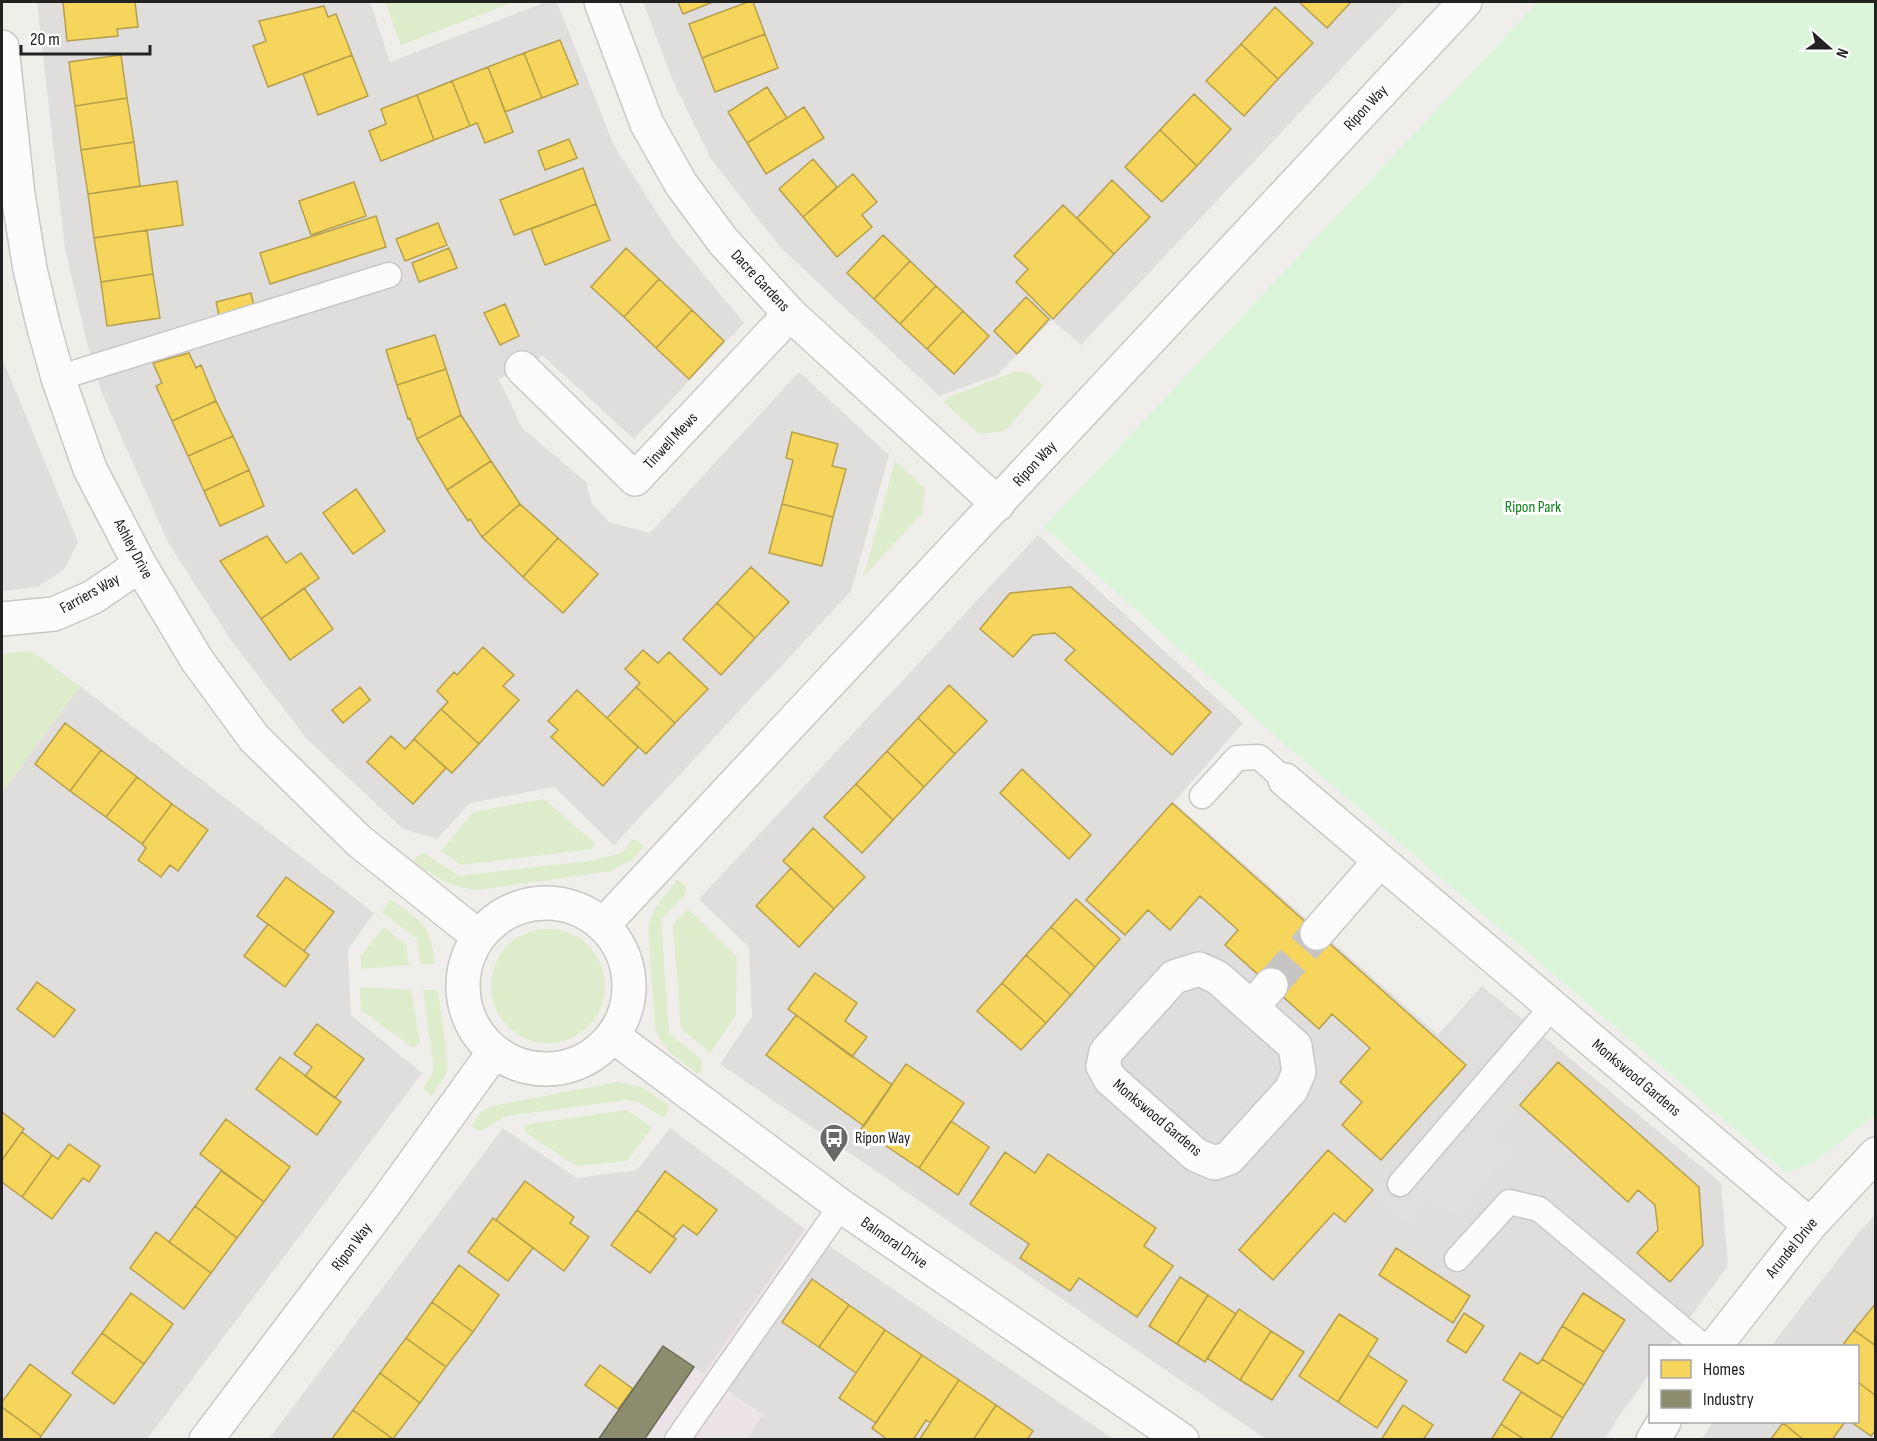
<svg xmlns="http://www.w3.org/2000/svg" width="1877" height="1441" font-family="'Sofia Sans Condensed',sans-serif">
  <rect width="100%" height="100%" fill="#f0eeeb"/>
  <!-- residential -->
  <path fill="#dfdedc" d="M37 2H370L390 62 546 2H557L614 146 675 240 744 323 634 439 543 356 499 379 522 428 586 482 592 504 609 522 650 533 799 372 889 455 851 591 614 845 554 787 470 803 437 839 403 829 307 739 230 639 168 542 102 393 87 343 65 249Z
    M643 2H1404L1081 345 1052 320 997 375 939 396 781 248 711 159 673 81Z
    M2 358 78 542 64 569 38 587 2 591Z
    M1038 535 1243 723 1174 802 1438 1035 1482 986 1721 1183 1728 1266 1669 1346H1650V1373L1618 1418 1605 1439H1266L720 1064 752 1017 749 947 699 899Z
    M80 686 374 913 348 950 351 1015 422 1073 147 1439 2 1440V793Z
    M503 1128 577 1178 637 1170 670 1128 805 1229 704 1374 663 1346 598 1439 268 1440Z
    M1875 1215V1439L1701 1440 1713 1422H1858V1346H1771L1860 1231Z
    M828 1245 1113 1439H746L762 1415 727 1391Z"/>
  <!-- industrial -->
  <path fill="#ede4e9" d="M805 1229 828 1245 727 1390 763 1415 746 1439 598 1440 663 1346 704 1374Z"/>
  <!-- grass -->
  <path fill="#ddeccb" d="M385 2H514L401 45Z
    M1016 371 1029 373 1044 386 1005 431 979 434 944 402 947 398Z
    M895 461 925 488 922 514 864 576Z
    M31 651 80 686 2 793V654Z
    M544 799 595 843 592 849 461 865 441 851 473 812Z
    M632 840H637L644 846 633 859 611 871 478 890C450 888 435 876 413 862L417 856 424 853 459 876 589 861 622 853Z
    M677 880 686 885V893L661 920 669 1033 702 1060V1068L699 1075C680 1060 662 1050 655 1027L648 928C652 908 664 896 677 880Z
    M390 899C420 920 431 925 435 964H420L417 939 382 912Z
    M688 909 737 957 736 1015 710 1053 681 1028 673 924Z
    M383 927 406 944 409 965 361 969V956Z
    M491 986a57 57 0 1 1 114 0a57 57 0 1 1-114 0Z
    M360 987 411 990 420 1042 413 1048 361 1010Z
    M423 990H438L448 1065 446 1074 432 1096 423 1089 434 1070Z
    M618 1082 644 1088 670 1106 664 1118 638 1102 626 1100 506 1116C496 1120 487 1130 479 1131L471 1126 482 1111 493 1106Z
    M627 1110 652 1128 627 1161 576 1166 525 1132V1125Z"/>
  <!-- park -->
  <path fill="#daf5da" d="M1538 2H1875V1115L1814 1162 1786 1173 1290 749 1044 527Z"/>
  <!-- parking -->
  <path fill="#e0dfde" d="M1480 996 1553 1060 1488 1134 1509 1153 1454 1216 1430 1195 1406 1222 1376 1195 1488 1068 1448 1032Z"/>
  <!-- homes -->
  <path fill="#f6d55c" stroke="#b69f4b" stroke-width="1.5" d="M63 2H135L138 27 117 29 118 36 67 41Z
    M678 2H713L683 14Z
    M748 2H753L765 34 702 58 689 24Z
    M1299 2H1351L1327 28Z
    M324 6 328 17 336 14 352 55 268 87 253 46 266 41 259 21Z
    M1275 7 1313 43 1278 79 1241 44Z
    M765 34 778 68 715 92 702 58Z
    M560 40 578 84 542 98 524 53Z
    M1241 44 1278 79 1244 116 1206 81Z
    M524 53 542 98 505 112 488 67Z
    M121 55 127 98 75 106 69 62Z
    M352 55 368 96 318 115 303 74Z
    M488 67 513 132 485 143 477 123 470 126 452 81Z
    M452 81 470 126 434 140 417 95Z
    M767 87 787 118 747 143 728 112Z
    M1194 94 1231 129 1197 166 1160 130Z
    M417 95 434 140 381 161 369 131 386 124 381 109Z
    M127 98 134 142 81 150 75 106Z
    M804 107 824 138 766 174 747 143Z
    M1160 130 1197 166 1162 202 1125 167Z
    M569 139 577 158 545 170 538 151Z
    M134 142 140 186 88 194 81 150Z
    M813 159 837 187 803 217 779 189Z
    M583 168 596 204 514 235 500 200Z
    M853 174 877 202 862 215 872 227 837 257 803 217Z
    M1112 180 1150 217 1114 254 1077 218Z
    M177 181 183 225 94 238 88 194Z
    M354 182 366 216 311 235 299 201Z
    M596 204 610 240 545 265 531 229Z
    M1063 205 1114 254 1053 319 1016 282 1028 269 1014 256Z
    M376 216 386 247 270 284 260 253Z
    M438 223 447 245 405 261 396 239Z
    M147 230 153 274 101 282 94 238Z
    M883 235 910 261 874 299 847 273Z
    M449 248 457 268 419 282 412 263Z
    M626 248 659 279 624 317 591 287Z
    M910 261 936 286 900 324 874 299Z
    M153 274 160 318 107 326 101 282Z
    M659 279 692 310 656 348 624 317Z
    M936 286 963 311 927 349 900 324Z
    M251 293 255 311 220 320 216 302Z
    M1026 297 1049 319 1017 354 994 331Z
    M505 304 519 336 500 345 484 313Z
    M692 310 724 341 689 379 656 348Z
    M963 311 989 336 954 374 927 349Z
    M435 335 446 369 397 385 386 350Z
    M189 353 196 368 201 365 216 401 172 421 156 386 162 383 153 363Z
    M446 369 461 415 417 439 410 418 408 419 397 385Z
    M216 401 233 436 188 456 172 421Z
    M461 415 491 461 447 490 417 439Z
    M792 432 838 444 832 466 846 469 833 517 782 504 793 460 786 458Z
    M233 436 249 470 204 491 188 456Z
    M491 461 520 504 482 537 470 519 468 521 447 490Z
    M249 470 264 506 220 526 204 491Z
    M356 489 385 531 353 554 323 513Z
    M520 504 558 538 523 577 482 537Z
    M782 504 833 517 822 566 769 553Z
    M267 536 286 563 301 553 319 578 261 619 220 561Z
    M558 538 598 574 563 613 523 577Z
    M751 567 789 602 755 638 717 603Z
    M1071 587 1211 712 1172 755 1065 660 1075 650 1055 633 1033 635 1013 657 980 629 1010 593Z
    M304 588 333 629 290 660 261 619Z
    M717 603 755 638 721 675 683 639Z
    M483 647 514 675 503 686 519 700 479 744 441 709 448 702 437 691 454 672 457 675Z
    M643 650 658 663 669 652 708 689 675 723 636 687 640 683 625 669Z
    M949 685 987 721 955 754 918 718Z
    M360 687 370 700 343 723 332 710Z
    M636 687 675 723 646 754 607 718Z
    M577 690 638 747 603 786 551 737 558 730 548 721Z
    M441 709 479 744 452 773 414 739Z
    M918 718 955 754 924 787 887 751Z
    M65 723 101 750 70 791 35 764Z
    M391 736 405 749 414 739 446 768 413 804 367 762Z
    M101 750 137 777 106 817 70 791Z
    M887 751 924 787 893 820 856 784Z
    M1022 769 1091 835 1069 859 1000 793Z
    M137 777 172 804 142 844 106 817Z
    M856 784 893 820 862 853 824 817Z
    M1172 803 1466 1065 1381 1160 1342 1125 1362 1102 1340 1082 1370 1048 1332 1014 1319 1029 1225 945 1238 930 1200 896 1170 930 1148 910 1125 935 1086 900Z
    M172 804 208 830 178 871 170 865 161 877 138 860 146 848 142 844Z
    M813 828 865 877 834 909 783 861Z
    M791 868 834 909 799 947 756 906Z
    M286 877 334 912 304 951 257 916Z
    M1076 899 1120 939 1095 967 1051 927Z
    M268 924 309 955 285 987 244 956Z
    M1051 927 1095 967 1071 995 1026 955Z
    M1026 955 1071 995 1046 1023 1002 983Z
    M815 973 857 1003 845 1021 867 1037 852 1057 788 1009Z
    M37 982 75 1010 54 1037 17 1009Z
    M1002 983 1046 1023 1021 1050 977 1011Z
    M796 1015 892 1085 864 1126 766 1055Z
    M317 1024 364 1059 335 1098 305 1076 312 1067 294 1054Z
    M280 1057 341 1102 317 1135 256 1089Z
    M1558 1062 1699 1187 1703 1245 1670 1282 1637 1253 1658 1230 1655 1205 1638 1190 1628 1202 1520 1105Z
    M906 1064 964 1103 919 1168 861 1129Z
    M2 1112 24 1129 2 1160Z
    M226 1119 290 1167 264 1202 200 1154Z
    M951 1121 989 1147 958 1195 919 1168Z
    M22 1132 52 1155 22 1197 2 1182V1160Z
    M69 1144 100 1166 89 1182 83 1178 52 1219 22 1197 52 1155 58 1159Z
    M1328 1150 1373 1190 1345 1222 1334 1213 1273 1280 1239 1250Z
    M1005 1152 1035 1173 1048 1154 1156 1228 1144 1246 1173 1266 1137 1317 1079 1278 1070 1291 1020 1258 1029 1244 970 1204Z
    M221 1171 264 1202 237 1238 195 1206Z
    M665 1171 717 1210 697 1235 683 1225 673 1237 637 1210Z
    M525 1181 574 1217 570 1223 589 1237 564 1271 496 1220Z
    M195 1206 237 1238 211 1273 169 1242Z
    M637 1210 676 1239 650 1273 611 1245Z
    M493 1218 533 1248 508 1281 468 1252Z
    M156 1232 211 1273 184 1309 130 1268Z
    M1396 1248 1470 1296 1453 1323 1379 1275Z
    M459 1265 499 1295 473 1332 432 1302Z
    M1180 1277 1208 1295 1177 1344 1149 1326Z
    M812 1279 849 1305 819 1347 782 1322Z
    M131 1293 173 1324 144 1364 102 1333Z
    M1583 1293 1625 1320 1604 1352 1562 1326Z
    M1208 1295 1236 1314 1205 1362 1177 1344Z
    M432 1302 473 1332 446 1367 406 1338Z
    M1876 1303V1346L1854 1330Z
    M849 1305 885 1330 856 1373 819 1347Z
    M1239 1309 1271 1331 1240 1380 1207 1358Z
    M1464 1313 1484 1326 1466 1353 1447 1341Z
    M1339 1314 1378 1339 1338 1402 1299 1376Z
    M1562 1326 1604 1352 1584 1385 1542 1359Z
    M885 1330 922 1355 876 1423 839 1398Z
    M1854 1330 1876 1346V1396L1858 1382V1346H1842Z
    M1271 1331 1304 1352 1272 1400 1240 1380Z
    M102 1333 144 1364 114 1404 72 1373Z
    M406 1338 446 1367 420 1403 380 1373Z
    M1520 1353 1538 1364 1542 1359 1584 1385 1563 1418 1503 1380Z
    M922 1355 959 1380 930 1423 926 1420 913 1440H888L872 1428Z
    M1368 1355 1407 1381 1377 1428 1338 1402Z
    M30 1364 71 1395 41 1436 2 1407V1402Z
    M600 1365 633 1389 618 1409 585 1385Z
    M380 1373 420 1403 393 1439 353 1410Z
    M959 1380 996 1405 973 1440H919Z
    M1858 1382 1876 1396V1430L1871 1436 1851 1422H1858Z
    M1521 1392 1563 1418 1550 1440H1525L1501 1424Z
    M996 1405 1033 1431 1027 1440H973Z
    M1403 1405 1433 1425 1423 1440H1381Z
    M2 1407 41 1436 39 1440H2Z
    M353 1410 393 1439V1440H331Z
    M1784 1422H1845L1832 1440H1804L1783 1423Z
    M1783 1423 1804 1440H1770Z
    M1501 1424 1525 1440H1491Z"/>
  <!-- industry -->
  <path fill="#8c8c6e" stroke="#6c6c57" stroke-width="1.5" d="M663 1346 694 1367 644 1440H598Z"/>
  <g fill="none" stroke-linecap="round" stroke-linejoin="round">
    <!-- minor-tunnel -->
    <path stroke="#c7c5c3" stroke-width="33" stroke-dasharray="33 16" stroke-linecap="butt" d="M1271 985 1317 933"/>
    <!-- service casing -->
    <g stroke="#c9c8c7" stroke-width="27">
      <path id="service" d="M58 378 389 275
        M1202 796 1237 758 1259 757 1285 780
        M1400 1184 1552 1007
        M1457 1259 1509 1202 1539 1209 1703 1346
        M677 1440 841 1206"/>
    </g>
    <!-- minor casing -->
    <g stroke="#c9c8c7" stroke-width="36">
      <path id="minor" d="M601 2 647 124 681 184 723 241 790 314 998 504
        M2 47 18 195 30 269 43 324 58 378 90 469 140 565 197 660 254 738 359 841 478 936
        M522 368 635 479 790 314
        M2 619 54 614 93 597 140 565
        M1285 780 1810 1225
        M1317 933 1380 861
        M1199 969 1217 977 1295 1046 1299 1072 1291 1090 1229 1158 1215 1163 1196 1155 1110 1079 1103 1066 1106 1052 1174 977Z
        M1252 1007 1271 985
        M613 1036 841 1206 1182 1440
        M1715 1346 1810 1225 1876 1154
        M1653 1440 1664 1422"/>
    </g>
    <!-- tertiary casing -->
    <g stroke="#c9c8c7" stroke-width="36">
      <path id="tertiary" d="M463 986a83 83 0 1 1 166 0a83 83 0 1 1-166 0Z
        M603 925 1465 2
        M206 1440 383 1206 494 1052"/>
    </g>
    <!-- service -->
    <use href="#service" stroke="#fdfcfc" stroke-width="24"/>
    <!-- minor -->
    <use href="#minor" stroke="#fdfcfc" stroke-width="33"/>
    <!-- tertiary -->
    <use href="#tertiary" stroke="#fdfcfc" stroke-width="33"/>
  </g>
  <!-- icons -->
  <defs>
    <g id="bus-pin" transform="scale(1.5)"><path d="M0 17L-7.5 6A9.5 9.5 0 1 1 7.5 6Z" fill="#6a6968" stroke="#fff"/><path d="M-5-6H5V4H4V6H2V4H-2V6H-4V4H-5ZM-3.5-4V0h7V-4ZM-3.5 1.2v1.5H-2V1.2ZM2 1.2v1.5H3.5V1.2Z" fill="#fff"/></g>
  </defs>
  <g fill-rule="evenodd">
    <use href="#bus-pin" x="834" y="1138"/>
  </g>
  <g text-anchor="middle" dominant-baseline="central" stroke-width="6" stroke-linejoin="round" paint-order="stroke">
    <!-- street labels -->
    <g font-size="16" fill="#222" stroke="#fff">
      <text transform="translate(1366 108) rotate(-47)">Ripon Way</text>
      <text transform="translate(760 281) rotate(47)">Dacre Gardens</text>
      <text transform="translate(671 441) rotate(-47)">Tinwell Mews</text>
      <text transform="translate(1035 464) rotate(-47)">Ripon Way</text>
      <text transform="translate(133 549) rotate(62)">Ashley Drive</text>
      <text transform="translate(90 594) rotate(-29)">Farriers Way</text>
      <text transform="translate(1636 1078) rotate(40)">Monkswood Gardens</text>
      <text transform="translate(1157 1118) rotate(40)">Monkswood Gardens</text>
      <text transform="translate(894 1243) rotate(35)">Balmoral Drive</text>
      <text transform="translate(352 1247) rotate(-53)">Ripon Way</text>
      <text transform="translate(1792 1248) rotate(-51)">Arundel Drive</text>
    </g>
    <!-- park labels -->
    <g font-size="16" fill="#0c8416" stroke="#fff">
      <text x="1533" y="507">Ripon Park</text>
    </g>
    <!-- poi labels -->
    <g font-size="16" fill="#222" stroke="#fff" text-anchor="start">
      <text x="855" y="1138">Ripon Way</text>
    </g>
  </g>
  <!-- border -->
  <rect width="1877" height="1441" fill="none" stroke="#222222" stroke-width="6"/>
  <!-- legend -->
  <rect x="1649" y="1345" width="210" height="78" fill="#ffffff" stroke="#a7a7a7" stroke-width="1.5"/>
  <rect x="1661" y="1360" width="30" height="18" fill="#f6d55c" stroke="#a7a7a7" stroke-width="1.5"/>
  <text x="1703" y="1375" font-size="18" fill="#222222">Homes</text>
  <rect x="1661" y="1390" width="30" height="18" fill="#8c8c6e" stroke="#a7a7a7" stroke-width="1.5"/>
  <text x="1703" y="1405" font-size="18" fill="#222222">Industry</text>
  <!-- north arrow -->
  <g transform="translate(1829 48) rotate(111)" stroke="#ffffff" stroke-width="4.5" paint-order="stroke">
  <path d="M0-4.5L10 22L0 15L-10 22Z" fill="#222222"/>
  <text y="-9" font-size="16" font-weight="bold" text-anchor="middle" fill="#222222">N</text>
  </g>
  <!-- scale -->
  <path d="M21 45v9h129v-9" fill="none" stroke="#222222" stroke-width="3"/>
  <text x="30" y="45" font-size="18" fill="#222222" stroke="#ffffff" stroke-width="4.5" paint-order="stroke">20 m</text>
</svg>
